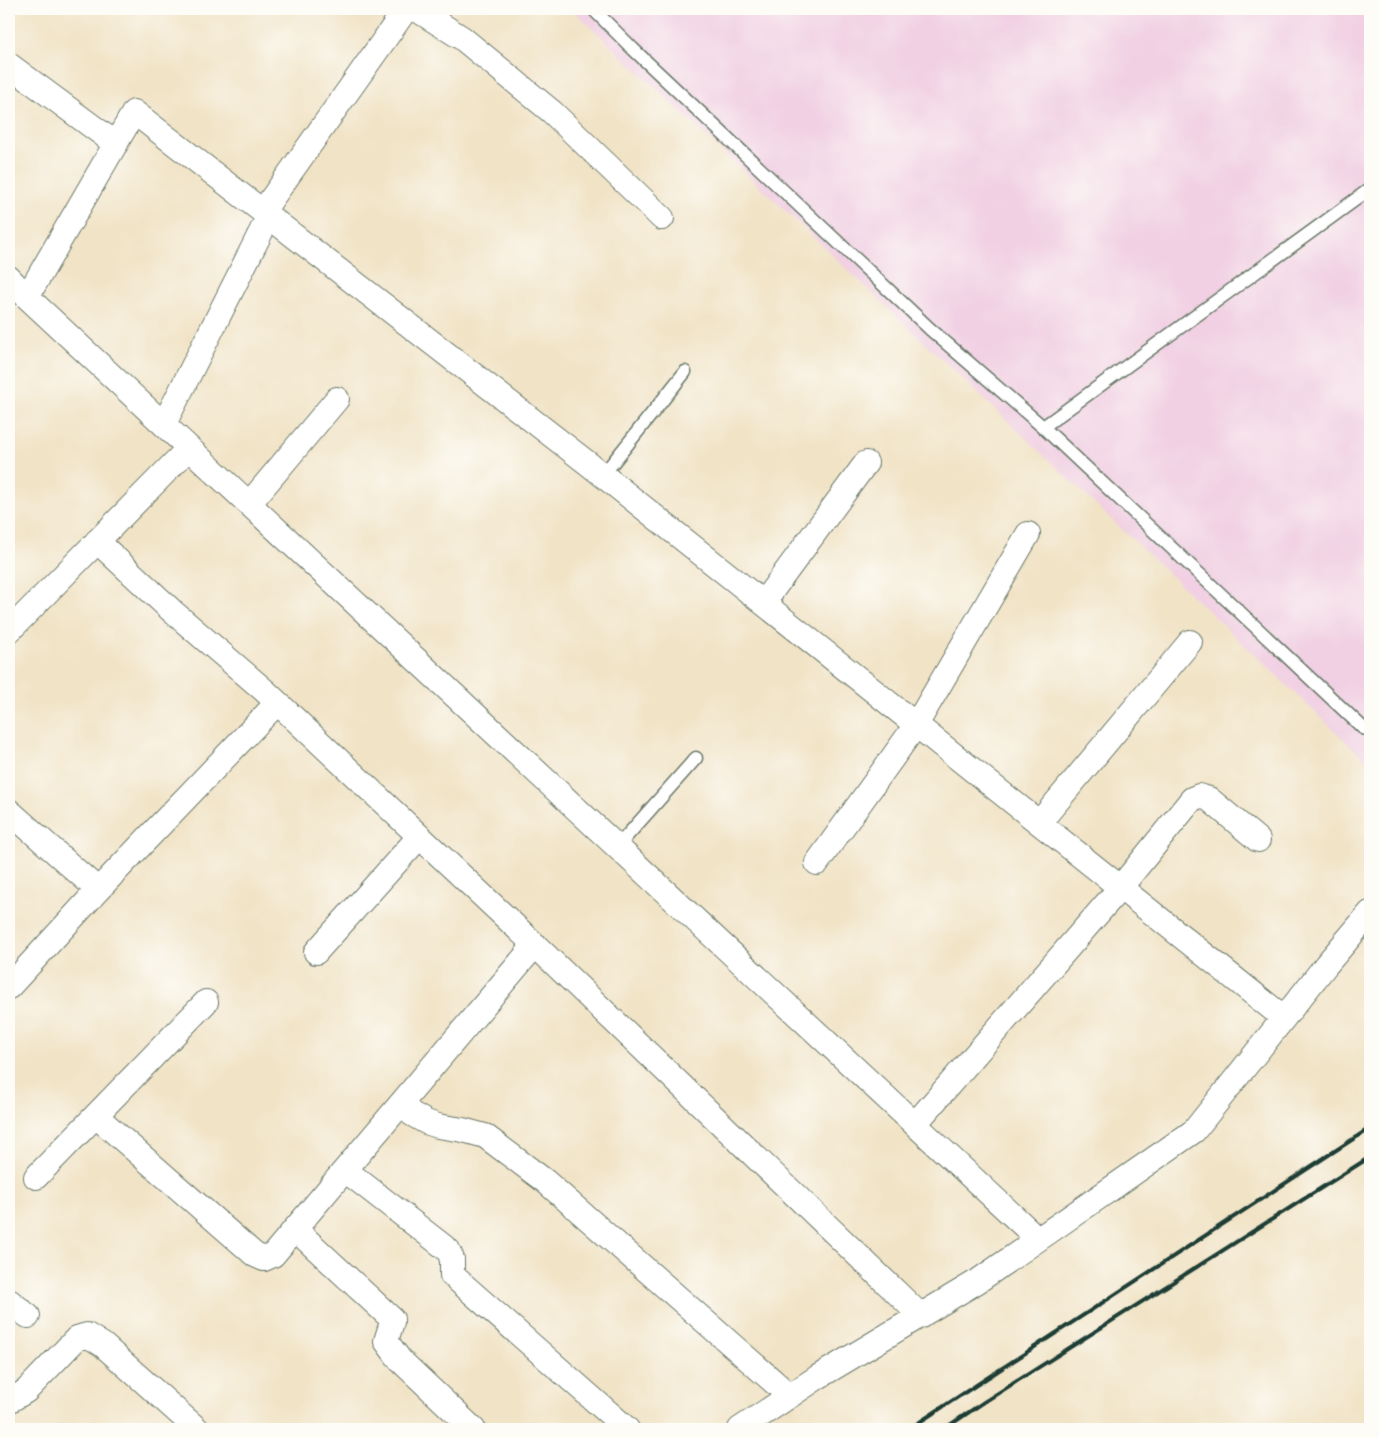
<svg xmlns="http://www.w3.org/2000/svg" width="1379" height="1438" font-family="'Old Standard TT',serif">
  <rect width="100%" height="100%" fill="#fdfcf7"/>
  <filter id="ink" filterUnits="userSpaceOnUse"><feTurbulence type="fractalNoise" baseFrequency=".02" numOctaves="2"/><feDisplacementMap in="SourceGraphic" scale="10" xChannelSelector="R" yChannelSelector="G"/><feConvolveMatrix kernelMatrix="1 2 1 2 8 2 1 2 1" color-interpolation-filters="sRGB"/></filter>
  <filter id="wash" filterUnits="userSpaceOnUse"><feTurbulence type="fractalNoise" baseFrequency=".0096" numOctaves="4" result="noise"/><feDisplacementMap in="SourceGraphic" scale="20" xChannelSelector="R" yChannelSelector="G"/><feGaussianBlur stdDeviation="1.12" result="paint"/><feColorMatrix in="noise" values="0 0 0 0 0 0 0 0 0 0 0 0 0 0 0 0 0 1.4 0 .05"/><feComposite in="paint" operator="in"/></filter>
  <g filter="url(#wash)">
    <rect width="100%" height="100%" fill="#f1e3c6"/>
    <!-- built -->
    <path fill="#f1d0e3" d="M572 9H1370V764Z"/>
  </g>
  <g filter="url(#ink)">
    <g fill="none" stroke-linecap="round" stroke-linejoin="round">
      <!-- service casing -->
      <g stroke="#687767" stroke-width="15">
        <path id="service" d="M593 9 633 49 930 329 1043 427 1363 728 1370 730
          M1043 427 1370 189
          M603 475 685 372
          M617 847 696 758"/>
      </g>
      <!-- minor casing -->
      <g stroke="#687767" stroke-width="26">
        <path id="minor" d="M9 65 116 144
          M263 211 404 12 411 9 419 11 462 38 552 112 662 218
          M9 278 27 297 1038 1239
          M27 297 134 112 590 465 1284 1018
          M164 424 269 216
          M249 504 337 399
          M97 541 172 611 265 691 535 945 921 1316
          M763 603 866 463
          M9 631 189 448
          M9 811 98 890
          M1039 823 1190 642
          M817 863 916 725 1028 534
          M316 952 419 837
          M9 987 98 890 277 703
          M401 1104 412 1114 426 1122 438 1126 463 1130 485 1136 545 1181 790 1396
          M96 1116 255 1255 264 1259 273 1255 535 945
          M915 1124 1120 888 1192 799 1199 796 1209 799 1258 840
          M345 1170 448 1250 452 1259V1275L627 1429
          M36 1177 206 1002
          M295 1229 392 1319V1322L386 1341 400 1360 473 1429
          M9 1301 28 1316
          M9 1401 26 1391 77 1338 87 1335 103 1345 197 1429
          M740 1429 818 1377 978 1281 1194 1131 1326 965 1370 913"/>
      </g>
      <!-- service -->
      <use href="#service" stroke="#fff" stroke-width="12"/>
      <!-- minor -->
      <use href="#minor" stroke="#fff" stroke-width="24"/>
      <!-- rail -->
      <path stroke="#1f3d34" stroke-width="4" d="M909 1429 1370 1128
        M944 1429 984 1402 1370 1157"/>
    </g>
  </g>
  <!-- margin -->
  <rect width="1379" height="1438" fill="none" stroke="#fdfcf7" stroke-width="30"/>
</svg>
